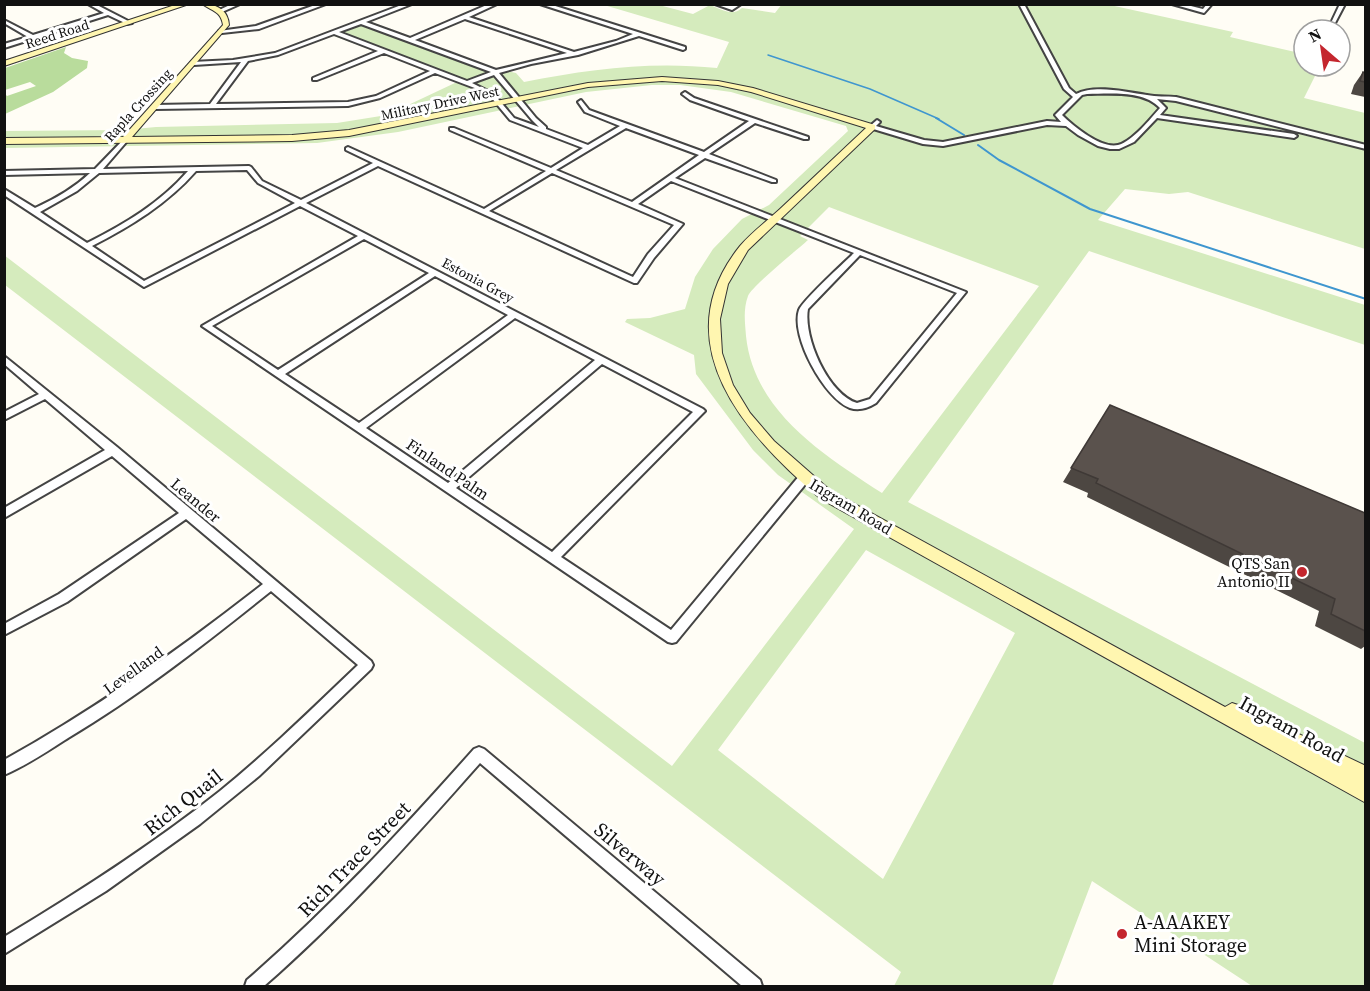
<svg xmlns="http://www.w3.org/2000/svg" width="1370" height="991" font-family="'Source Serif 4',serif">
  <rect width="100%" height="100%" fill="#fffdf5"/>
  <!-- green -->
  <path fill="#d5ebbd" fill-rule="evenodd" d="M782 4 1110 5 1233 32 1230 37 1304 54V66H1320L1304 98 1365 113V249L1188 192 1169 194 1125 189 1098 220 1365 305V345L1089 251 908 502 1365 743V986H1252L1092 881 1052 986H894L901 972 5 285 4 255 672 766 854 529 778 475 753 450 696 374 694 355 625 322 627 319 650 318 685 309 695 277 713 249 742 219 769 205 848 131 846 126 731 92 680 85H652L586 92 398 132 317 143 5 148V131L124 130 156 127 337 123 387 115 457 82 334 36 371 22 494 68 516 73 524 82C589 69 651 61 717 68L729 42 604 5H659L693 14 710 5C721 9 732 17 742 8L775 13ZM829 207 1039 286 882 493C824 455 754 412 746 336 745 323 743 309 748 296 752 286 797 250 808 240L800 236ZM866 550 1015 633 883 879 718 750Z"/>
  <!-- forest -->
  <path fill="#b9dc9c" d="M66 47 64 53 72 58 88 61 87 68 53 92 5 114V94L7 96 36 86 30 82 5 90V68Z"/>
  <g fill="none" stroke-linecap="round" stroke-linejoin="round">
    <!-- stream-far1 -->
    <path stroke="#3f96cf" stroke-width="1.5" d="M768 55 870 89 939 119"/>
    <!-- stream -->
    <path stroke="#3f96cf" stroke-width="2" d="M936 118 964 135
      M978 145 999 160 1090 209 1366 299"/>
    <!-- street casing -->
    <g stroke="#444" stroke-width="4">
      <path id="street" d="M88 4H95L132 23 127 24 108 15 4 48V44L28 37 4 23V20L33 35 104 13Z
        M232 4H240L222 12 217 11Z
        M318 4H326L259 29 222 33 219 31 256 26Z
        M404 4H412L366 22 410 38 489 4H497L469 17 574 52 616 41 633 34 540 4H549L685 47V49L683 50 639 36 578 55 531 64 499 73 536 118 546 127V129L588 145 620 126 585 112 578 102 581 100 589 110 704 152 749 121 690 100 682 94 685 92 694 98 808 137V139H804L755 123 709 154 776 180V182H772L705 158 675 178 966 292 876 403C868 408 859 411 850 408 825 399 790 336 799 310 803 300 844 263 854 253L671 181 638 204 683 224 654 258 637 283H634L378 166 306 203 703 409 705 411 703 413 561 557 671 630 800 475H808L809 478 808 481 676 642 672 643 668 642 202 326 358 236 300 206 144 287 4 195V189L35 208C55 199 74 188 90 173L4 175V171L95 169 126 137 129 139 128 140 103 169 249 166 251 167 262 181 301 200 373 163 346 150V148L348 147 484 209 546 171 450 130V128H454L551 168 583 148 510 120 490 96 480 90 435 73 380 98 348 106 155 109 152 107 155 105 210 104 241 62 194 65 191 63 192 62 233 60 275 53ZM465 19 567 53 496 70 415 40ZM361 24 491 72 467 81 339 32ZM334 34 378 51 313 78V80H317L384 53 430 71 376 96 348 102 216 104 248 61 278 55ZM494 75 532 120 539 127 514 118 494 94 472 83ZM626 128 699 155 632 202 556 170ZM247 170 258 183 295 203 144 281 92 246C131 226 167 204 196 171ZM188 171C160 203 125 224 87 243L40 212 77 191 99 173ZM552 173 674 225 648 254 633 277 489 211ZM364 239 429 273 278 370 212 326ZM860 255 957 293 870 399 857 403C828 394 803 337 808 309ZM435 276 508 315 359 423 285 374ZM515 318 595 360 448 483 366 428ZM602 364 693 412 552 552 456 488Z
        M715 4 731 6 741 4 732 10Z
        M1019 4H1024L1069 88 1076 94C1095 84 1127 92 1147 95 1156 97 1167 96 1176 97L1366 145V149L1176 101 1157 99 1166 108 1160 115 1294 134 1297 136 1294 138 1157 118 1134 142 1119 149H1110L1098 146 1078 135 1066 126 1047 125 943 146 923 144 870 128V126L877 120 880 122 876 126 924 140 943 142 1047 121 1061 122 1055 115 1073 97 1064 89ZM1087 94C1109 94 1143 90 1160 108 1151 118 1132 142 1118 145 1101 149 1073 126 1062 115L1082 95Z
        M1172 4H1183L1203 9 1207 4H1212L1204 13Z
        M1340 4H1345L1335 23H1331Z
        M4 356 117 447 371 661 373 665 371 669 259 776 200 824 106 891 4 954V937C79 892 152 845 220 791 268 752 313 708 358 665L271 591C206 643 140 695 68 738 48 751 27 765 4 775V760C96 709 180 649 263 584L186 519 67 602 4 635V624L59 594 179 513 112 456 4 518V508L105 450 45 399 4 420V412L39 394 4 364Z
        M479 747 484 749 760 980 762 986H742L480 763C411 841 342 918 264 986H245L247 980C329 909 402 830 474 749Z"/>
    </g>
    <!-- secondary casing -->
    <g stroke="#333" stroke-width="2">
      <path id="secondary" d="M178 4H189L4 66V61Z
        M202 4C217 4 228 10 229 25L132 137 292 135 349 130 588 83 662 77 718 81 753 88 875 125V129L748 250 728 284 720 319 722 353 733 385 750 413 774 441 831 491 1225 707 1232 703 1238 705 1366 766V784L1362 782 1366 784V803L821 499C746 436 662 343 740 246 751 233 767 221 780 209 809 182 837 155 866 128L751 92 718 85 662 81 588 87 349 136 292 141 4 144V138L123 137 223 25C221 11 212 11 202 4Z"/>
    </g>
    <!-- street -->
    <use href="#street" fill="#fff" fill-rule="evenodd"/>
    <!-- secondary -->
    <use href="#secondary" fill="#fff6b0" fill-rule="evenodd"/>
  </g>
  <!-- wall -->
  <path fill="#4d4742" d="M1363 72 1365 73V97L1351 94 1354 85Z
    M1110 405 1365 513V646L1361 649 1315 626 1319 611 1087 497 1088 493 1063 482Z"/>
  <!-- building -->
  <path fill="#5a524d" stroke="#3f3936" stroke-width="1.5" d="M1363 72 1365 73V82L1360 81Z
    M1110 405 1365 513V631L1331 614 1335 599 1096 483 1098 479 1071 468Z"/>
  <!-- markers -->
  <g fill="#c4262e" stroke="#fff" stroke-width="2">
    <circle cx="1302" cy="572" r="6"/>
    <circle cx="1122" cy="934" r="6"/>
  </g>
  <g text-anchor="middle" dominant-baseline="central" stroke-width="6" stroke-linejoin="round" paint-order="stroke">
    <!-- far-street labels -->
    <g font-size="14" fill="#111" stroke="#fff">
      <text transform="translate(57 34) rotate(-18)">Reed Road</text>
      <text transform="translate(440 103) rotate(-12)">Military Drive West</text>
      <text transform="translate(138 105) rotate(-48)">Rapla Crossing</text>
      <text transform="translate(478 280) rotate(28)">Estonia Grey</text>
    </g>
    <!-- street labels -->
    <g font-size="16" fill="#111" stroke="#fff">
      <text transform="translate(448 469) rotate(34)">Finland Palm</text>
      <text transform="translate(196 500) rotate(40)">Leander</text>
      <text transform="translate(851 506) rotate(31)">Ingram Road</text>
      <text transform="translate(133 670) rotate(-36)">Levelland</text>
    </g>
    <!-- poi labels -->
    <g font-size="16" fill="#111" stroke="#fff" text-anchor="end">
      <text x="1290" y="563">QTS San<tspan x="1290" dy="18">Antonio II</tspan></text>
    </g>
    <!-- near-street labels -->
    <g font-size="20" fill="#111" stroke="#fff">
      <text transform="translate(1292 729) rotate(29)">Ingram Road</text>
      <text transform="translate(183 802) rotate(-38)">Rich Quail</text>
      <text transform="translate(630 854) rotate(40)">Silverway</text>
      <text transform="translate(354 859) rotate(-46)">Rich Trace Street</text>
    </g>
    <!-- near-poi labels -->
    <g font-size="20" fill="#111" stroke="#fff" text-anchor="start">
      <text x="1134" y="922">A-AAAKEY<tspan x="1134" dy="23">Mini Storage</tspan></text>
    </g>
  </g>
  <!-- border -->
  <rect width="1370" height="991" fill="none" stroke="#111111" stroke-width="12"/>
  <!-- north arrow -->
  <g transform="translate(1322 48) rotate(331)"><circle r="28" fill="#ffffff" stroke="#a0a0a0" stroke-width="1.5"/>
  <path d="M0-4.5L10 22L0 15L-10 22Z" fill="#c4262e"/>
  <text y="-9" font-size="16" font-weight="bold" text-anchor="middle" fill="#111111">N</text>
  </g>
</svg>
